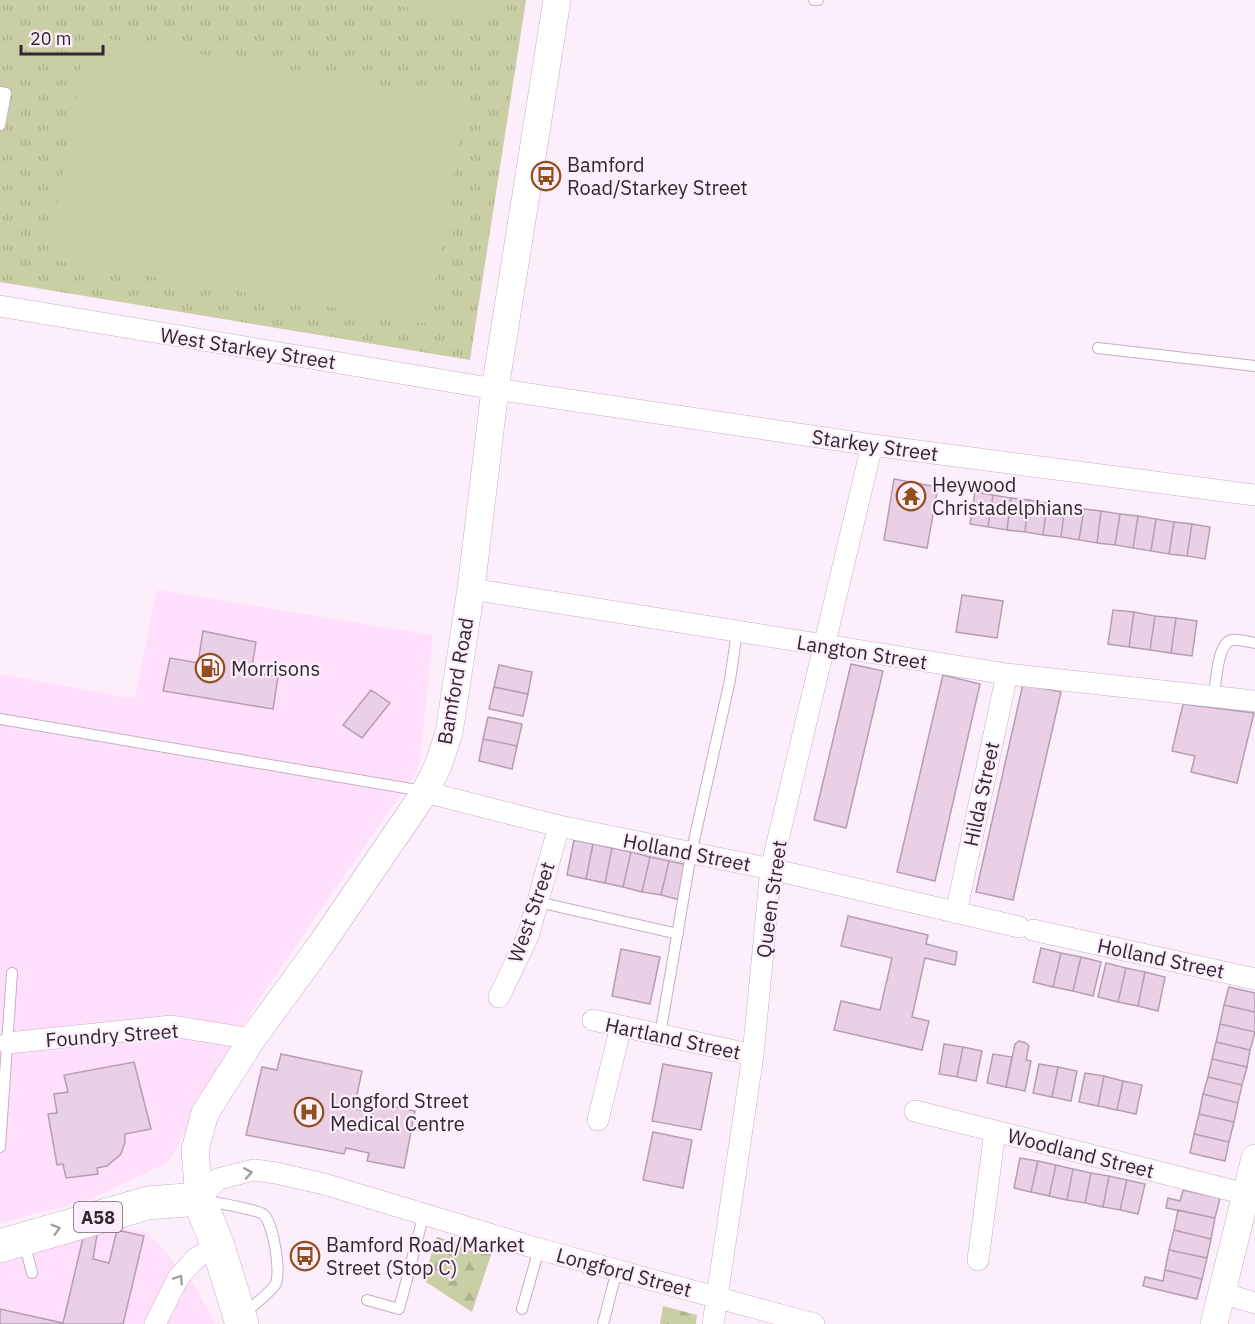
<svg xmlns="http://www.w3.org/2000/svg" width="1255" height="1324" font-family="'IBM Plex Sans',sans-serif">
  <defs>
    <pattern id="forest-firs" width="22" height="20" patternUnits="userSpaceOnUse" patternTransform="scale(1.5)"><rect width="22" height="20" fill="#cacea4"/><path d="M5 1l3.5 6h-7zM16 11l3.5 6h-7z" fill="#aeb18e"/></pattern>
    <pattern id="park-tufts" width="24" height="20" patternUnits="userSpaceOnUse" patternTransform="scale(1.5)"><rect width="24" height="20" fill="#cacea4"/><path d="M3 7l-1-3M5 7V3M7 7l1-3M15 17l-1-3M17 17v-4M19 17l1-3" fill="none" stroke="#aeb18e"/></pattern>
  </defs>
  <rect width="100%" height="100%" fill="#fdeefb"/>
  <!-- built -->
  <path fill="#ffdffb" d="M157 590 433 635 419 767 252 1010 169 1162 85 1201 0 1223V674L135 699Z
    M114 1226 148 1233 194 1284 215 1324H0V1259Z"/>
  <!-- forest -->
  <path fill="url(#forest-firs)" d="M437 1237 492 1252 472 1312 423 1280Z
    M663 1306 697 1315 696 1324H660Z"/>
  <!-- park -->
  <path fill="url(#park-tufts)" d="M0 0H526L470 360 0 282Z"/>
  <!-- pitch -->
  <path fill="#cacea4" d="M347 0H498L496 17Z
    M86 35 467 100 428 324 48 259Z"/>
  <!-- building -->
  <path fill="#e9d0e6" stroke="#b49db2" stroke-width="1.5" d="M894 479 938 487 927 548 884 540Z
    M975 492 993 495 988 527 970 524Z
    M993 495 1011 498 1007 530 988 527Z
    M1011 498 1029 500 1025 532 1007 530Z
    M1029 500 1047 503 1043 535 1025 532Z
    M1047 503 1065 506 1061 537 1043 535Z
    M1065 506 1084 509 1079 540 1061 537Z
    M1084 509 1101 511 1097 543 1079 540Z
    M1101 511 1120 514 1115 545 1097 543Z
    M1120 514 1138 516 1133 548 1115 545Z
    M1138 516 1156 519 1151 551 1133 548Z
    M1156 519 1174 522 1169 554 1151 551Z
    M1174 522 1192 524 1187 556 1169 554Z
    M1192 524 1210 527 1205 559 1187 556Z
    M962 595 1003 601 997 638 956 632Z
    M1113 610 1134 612 1129 647 1108 644Z
    M1134 612 1155 616 1150 650 1129 647Z
    M1155 616 1176 618 1171 653 1150 650Z
    M1176 618 1197 621 1192 656 1171 653Z
    M203 631 256 642 251 672 278 677 273 709 163 691 170 658 198 663Z
    M851 664 883 671 846 828 814 820Z
    M499 665 532 672 528 694 494 687Z
    M943 675 980 684 935 881 897 872Z
    M1023 684 1061 692 1013 900 976 892Z
    M494 687 528 694 523 716 489 709Z
    M371 690 390 703 362 738 343 725Z
    M1183 704 1254 713 1237 783 1191 772 1195 756 1172 751Z
    M488 717 522 724 517 746 483 739Z
    M483 739 517 746 512 769 479 761Z
    M574 840 593 844 586 879 567 875Z
    M593 844 612 848 605 883 586 879Z
    M612 848 631 852 623 887 605 883Z
    M631 852 650 857 642 892 623 887Z
    M650 857 669 861 661 895 642 892Z
    M669 861 688 865 680 900 661 895Z
    M848 916 928 935 926 944 957 952 955 965 925 958 912 1017 929 1021 922 1050 834 1030 841 1001 880 1010 892 958 841 946Z
    M1041 948 1061 953 1053 987 1033 982Z
    M621 949 660 957 650 1004 612 996Z
    M1061 953 1081 957 1073 991 1053 987Z
    M1081 957 1101 962 1093 996 1073 991Z
    M1106 963 1126 968 1118 1002 1098 997Z
    M1126 968 1145 972 1138 1006 1118 1002Z
    M1145 972 1165 977 1158 1011 1138 1006Z
    M1229 987 1255 993V1012L1224 1005Z
    M1224 1005 1255 1012V1032L1220 1024Z
    M1220 1024 1255 1032 1250 1050 1216 1042Z
    M1019 1041 1026 1043 1029 1046 1026 1060 1031 1061 1025 1091 1006 1087 1015 1044Z
    M1216 1042 1250 1050 1247 1067 1212 1059Z
    M944 1044 963 1047 957 1077 939 1074Z
    M963 1047 982 1051 976 1081 957 1077Z
    M281 1054 362 1071 354 1109 373 1113 375 1103 415 1111 404 1168 367 1161 369 1153 346 1148 344 1154 246 1135 262 1067 277 1070Z
    M993 1054 1012 1057 1006 1087 987 1083Z
    M1212 1059 1247 1067 1242 1085 1208 1077Z
    M134 1062 151 1129 125 1134V1142L121 1154 107 1166 97 1168 98 1174 66 1178 63 1164 57 1165 48 1114 57 1113 54 1094 68 1092 64 1075Z
    M663 1064 712 1073 701 1130 652 1121Z
    M1039 1064 1058 1067 1052 1097 1033 1093Z
    M1058 1067 1077 1071 1071 1101 1052 1097Z
    M1085 1073 1104 1076 1098 1106 1079 1102Z
    M1104 1076 1123 1081 1117 1110 1098 1106Z
    M1208 1077 1242 1085 1238 1103 1203 1094Z
    M1123 1081 1142 1085 1136 1114 1117 1110Z
    M1203 1094 1238 1103 1234 1122 1199 1114Z
    M1199 1114 1234 1122 1229 1142 1194 1134Z
    M653 1132 692 1140 683 1188 643 1180Z
    M1194 1134 1229 1142 1225 1161 1190 1153Z
    M1020 1158 1038 1161 1031 1192 1014 1188Z
    M1038 1161 1056 1165 1049 1196 1031 1192Z
    M1056 1165 1073 1169 1067 1200 1049 1196Z
    M1073 1169 1091 1173 1085 1203 1067 1200Z
    M1091 1173 1109 1176 1103 1207 1085 1203Z
    M1109 1176 1127 1180 1120 1210 1103 1207Z
    M1127 1180 1145 1184 1138 1214 1120 1210Z
    M1183 1190 1220 1198 1215 1218 1166 1208 1168 1198 1180 1201Z
    M1178 1210 1215 1218 1211 1239 1174 1230Z
    M117 1230 144 1236 123 1324H0V1309L63 1323 83 1238 97 1235 93 1259 109 1263Z
    M1174 1230 1211 1239 1207 1258 1169 1250Z
    M1169 1250 1207 1258 1202 1279 1165 1270Z
    M1165 1270 1202 1279 1197 1299 1143 1286 1145 1277 1163 1281Z"/>
  <g fill="none" stroke-linecap="round" stroke-linejoin="round">
    <!-- service casing -->
    <g stroke="#c7aec4" stroke-width="12">
      <path id="service" d="M814 0H818
        M0 92 6 93 0 125
        M1098 348 1255 366
        M1214 696C1216 683 1217 643 1232 640 1238 639 1248 642 1255 643
        M0 719 423 791
        M538 902 678 934
        M660 1035 691 854 730 680 737 632
        M0 1147 12 973
        M205 1200C216 1203 256 1209 263 1214 273 1222 282 1274 275 1285 269 1294 253 1305 245 1313
        M24 1242 32 1273
        M367 1300 399 1309 424 1214
        M522 1309 539 1249
        M603 1324 617 1270"/>
    </g>
    <!-- minor casing -->
    <g stroke="#c7aec4" stroke-width="22">
      <path id="minor" d="M0 306 495 389 872 445 1255 495
        M471 589 1007 674 1255 701
        M425 792 559 826 771 869 1019 927
        M956 913 1007 674
        M1033 930 1255 979
        M499 997 528 936 559 826
        M593 1020 753 1055
        M8 1043 172 1026 252 1039
        M915 1111 1246 1194
        M598 1120 621 1026
        M199 1199 218 1179 254 1170 276 1173 324 1184 539 1249 814 1324
        M978 1260 995 1131
        M1222 1293 1255 1303
        M155 1324 178 1278 196 1258 218 1246
        M713 1324 753 1055 771 869 872 445"/>
    </g>
    <!-- tertiary casing -->
    <g stroke="#c7aec4" stroke-width="28">
      <path id="tertiary" d="M199 1199 195 1150 205 1113 252 1039 320 946 425 792 438 766 449 733 471 589 495 389 557 0
        M1214 1324 1255 1158"/>
    </g>
    <!-- trunk casing -->
    <g stroke="#c7aec4" stroke-width="34">
      <path id="trunk" d="M0 1246 148 1203 199 1199 218 1246 242 1324"/>
    </g>
    <!-- service -->
    <use href="#service" stroke="#fff" stroke-width="10"/>
    <!-- minor -->
    <use href="#minor" stroke="#fff" stroke-width="21"/>
    <!-- tertiary -->
    <use href="#tertiary" stroke="#fff" stroke-width="27"/>
    <!-- trunk -->
    <use href="#trunk" stroke="#fff" stroke-width="33"/>
  </g>
  <!-- one-way arrows -->
  <defs><path id="oneway-chevron" d="M-2-3.5L2.5 0L-2 3.5" fill="none" stroke-width="1.6" stroke-linecap="round" stroke-linejoin="round" transform="scale(1.5)"/></defs>
  <g stroke="#a29ea2">
    <use href="#oneway-chevron" transform="translate(248 1173) rotate(-9)"/>
    <use href="#oneway-chevron" transform="translate(56 1229) rotate(-16)"/>
    <use href="#oneway-chevron" transform="translate(179 1279) rotate(-56)"/>
  </g>
  <!-- icons -->
  <defs>
    <g id="bus-ring" transform="scale(1.5)"><circle r="9.5" fill="#fdeefb" stroke="#914e1e" stroke-width="1.5"/><path d="M-5-6H5V4H4V6H2V4H-2V6H-4V4H-5ZM-3.5-4V0h7V-4ZM-3.5 1.2v1.5H-2V1.2ZM2 1.2v1.5H3.5V1.2Z" fill="#914e1e"/></g>
    <g id="temple-ring" transform="scale(1.5)"><circle r="9.5" fill="#fdeefb" stroke="#914e1e" stroke-width="1.5"/><path d="M0-6L5-2H3V0L6.5 2.5H4V6H1.5V3h-3V6H-4V2.5H-6.5L-3 0V-2H-5Z" fill="#914e1e"/></g>
    <g id="fuel-ring" transform="scale(1.5)"><circle r="9.5" fill="#fdeefb" stroke="#914e1e" stroke-width="1.5"/><path d="M-5.5-6h7V0h2V4h1.3V-2.5L3-4.5l.8-.8L6-3V5H2.5V1h-1V6h-7ZM-4.2-4.7v3.2H.2V-4.7Z" fill="#914e1e"/></g>
    <g id="hospital-ring" transform="scale(1.5)"><circle r="9.5" fill="#fdeefb" stroke="#914e1e" stroke-width="1.5"/><path d="M-5-5h3v3.5h4V-5h3V5h-3V1.5h-4V5h-3Z" fill="#914e1e"/></g>
  </defs>
  <g fill-rule="evenodd">
    <use href="#bus-ring" x="546" y="176"/>
    <use href="#temple-ring" x="911" y="496"/>
    <use href="#fuel-ring" x="210" y="668"/>
    <use href="#hospital-ring" x="309" y="1112"/>
    <use href="#bus-ring" x="305" y="1256"/>
  </g>
  <g text-anchor="middle" dominant-baseline="central" stroke-width="4.5" stroke-linejoin="round" paint-order="stroke">
    <!-- shield labels -->
    <rect fill="#fdeefb" stroke="#6e636d" stroke-width="1.5" x="74" y="1202" width="48" height="30" rx="4.5"/>
    <g font-size="18" font-weight="bold" fill="#312730">
      <text x="98" y="1217">A58</text>
    </g>
    <!-- poi labels -->
    <g font-size="20" fill="#312730" stroke="#fdeefb" text-anchor="start">
      <text x="567" y="164">Bamford<tspan x="567" dy="23">Road/Starkey Street</tspan></text>
      <text x="932" y="484">Heywood<tspan x="932" dy="23">Christadelphians</tspan></text>
      <text x="231" y="668">Morrisons</text>
      <text x="330" y="1100">Longford Street<tspan x="330" dy="23">Medical Centre</tspan></text>
      <text x="326" y="1244">Bamford Road/Market<tspan x="326" dy="23">Street (Stop C)</tspan></text>
    </g>
    <!-- street labels -->
    <g font-size="20" fill="#312730" stroke="#fdeefb">
      <text transform="translate(248 348) rotate(9)">West Starkey Street</text>
      <text transform="translate(875 445) rotate(8)">Starkey Street</text>
      <text transform="translate(862 652) rotate(9)">Langton Street</text>
      <text transform="translate(455 681) rotate(-80)">Bamford Road</text>
      <text transform="translate(981 794) rotate(-78)">Hilda Street</text>
      <text transform="translate(687 852) rotate(11)">Holland Street</text>
      <text transform="translate(771 899) rotate(-82)">Queen Street</text>
      <text transform="translate(531 912) rotate(-71)">West Street</text>
      <text transform="translate(1161 958) rotate(12)">Holland Street</text>
      <text transform="translate(112 1035) rotate(-4)">Foundry Street</text>
      <text transform="translate(673 1038) rotate(12)">Hartland Street</text>
      <text transform="translate(1081 1153) rotate(14)">Woodland Street</text>
      <text transform="translate(624 1272) rotate(15)">Longford Street</text>
    </g>
  </g>
  <!-- scale -->
  <path d="M21 45v9h82v-9" fill="none" stroke="#312730" stroke-width="3"/>
  <text x="30" y="45" font-size="18" fill="#312730" stroke="#fdeefb" stroke-width="4.5" paint-order="stroke">20 m</text>
</svg>
